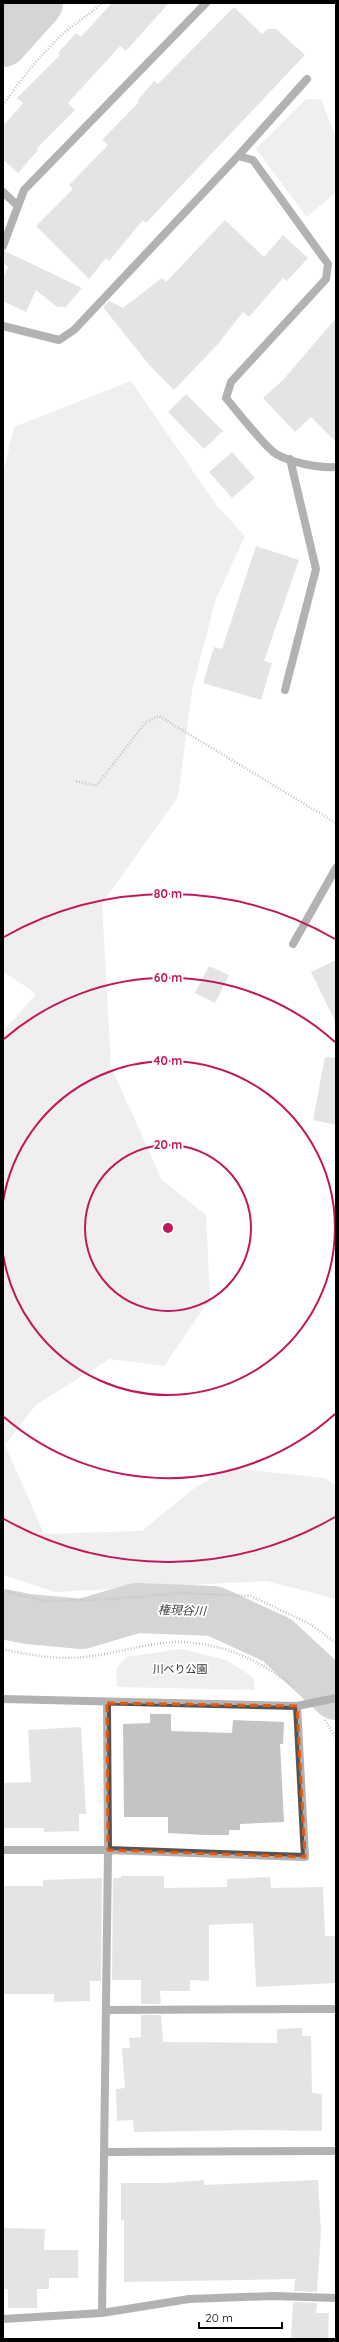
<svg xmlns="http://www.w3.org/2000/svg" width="339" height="2342" font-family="Quicksand,'Noto Sans JP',sans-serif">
  <rect width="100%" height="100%" fill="#fff"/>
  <!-- green -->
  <path fill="#dbdbdb" d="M306 99H321L336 138V192L307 217 256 149Z
    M131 381 217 506 245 536 215 601 192 691 178 797 102 903 111 1067 162 1180 206 1215 210 1299 164 1366 109 1359 36 1405 5 1445 44 1534 142 1531 193 1489 229 1468 325 1478 336 1486V1599L267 1581 55 1592 3 1575V1032L36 994 3 971V473L14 427Z
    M181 1649 226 1660 253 1677 255 1690 117 1687 116 1669 126 1657Z"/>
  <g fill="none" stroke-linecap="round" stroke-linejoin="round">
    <!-- river -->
    <path stroke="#a2a2a2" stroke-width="50" d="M3 42 38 3
      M3 1614 28 1619 82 1624 136 1608 214 1611 277 1640 336 1695"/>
  </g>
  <!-- building -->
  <path fill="#c4c4c4" d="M112 3H169L126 51 120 46 68 103 75 110 37 148 38 150 18 173 3 160V126L23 103 17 98 60 55 58 53 76 33 81 37Z
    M234 7 262 34 268 29H276L305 55 146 223 143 220 109 261 106 258 89 279 36 226 73 189 69 185 108 145 102 140 139 102 137 101 154 81 158 84Z
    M225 220 264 257 283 235 308 258 287 281 283 278 249 317 243 312 217 345 174 390 150 366 103 307 109 301 123 308 162 278 166 282Z
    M3 251H5L82 288 66 307H57L36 290 26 312 3 301V278L8 267 3 263Z
    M336 318V442L311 417 295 432 263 398 283 380Z
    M186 394 223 431 204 449 168 412Z
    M232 452 255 478 232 498 209 472Z
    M256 546 299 560 264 661 272 663 261 700 203 683 214 647 222 649Z
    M336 960V1023L311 972Z
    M209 966 229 975 215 1003 195 993Z
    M325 1057 336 1058V1125L313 1120Z
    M150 1714H171V1731L232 1733 233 1720 284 1722 283 1744H280L284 1822 240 1824V1830H229V1835H205L168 1833V1817H124L123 1724 150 1723Z
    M81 1727 86 1814H79V1831L44 1832V1828H4L3 1783 31 1782 28 1730Z
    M121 1876H164V1888L227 1887V1879L270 1877 271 1888 323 1887 325 1936H336V1983L256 1987 253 1923 209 1925V1981L190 1980V1991H160L161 2004H141V1980H112L113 1878H121Z
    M102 1878 101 1981H90V2001L54 2002V1994H3V1886H43V1880Z
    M141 2015H161L163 2042 277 2043V2029L302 2028V2036H311L312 2093 322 2094V2131L262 2130 134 2132 133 2120 117 2121 116 2089 125 2088 122 2048H130L129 2038 141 2037Z
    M204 2180V2185L318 2180 321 2232 317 2292 294 2291 295 2279 124 2282V2220H121V2183H166Z
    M3 2228 45 2229 44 2250H78V2278H49V2289H37V2308H8V2289H3Z
    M293 2302 317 2303 316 2313H329L328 2339H291Z"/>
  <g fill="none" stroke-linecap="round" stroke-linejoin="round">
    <!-- path -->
    <path stroke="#767676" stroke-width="2.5" stroke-dasharray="1 2" stroke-linecap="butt" d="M3 8 8 3
      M3 105C21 79 42 53 65 32 77 22 90 14 102 3
      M76 781 96 786 146 722 159 716 336 823
      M3 1591 45 1601 115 1599 179 1593 251 1596 310 1624 336 1643
      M3 1649C28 1655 58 1660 84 1657 117 1654 147 1642 180 1642 223 1643 261 1661 294 1687
      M325 1720 336 1738"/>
    <!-- minor -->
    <path stroke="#545454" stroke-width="8" d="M238 156 307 79
      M3 192 18 206
      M3 246 24 190 206 3
      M3 326 59 340 74 330 238 156 253 160 328 264 326 279 231 382 226 398C237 411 264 446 276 454 292 463 318 468 336 467
      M285 690 316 569 290 459
      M293 944 336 868
      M3 1699 297 1706 336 1698
      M3 1850H108L305 1857 297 1706
      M106 2010 336 2009
      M104 2152 336 2151
      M102 2313 108 1850 107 1703
      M3 2319 102 2313 189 2299 273 2296 336 2298"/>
  </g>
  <!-- marked area -->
  <path d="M0 0H339V2342H0ZM107 1703 297 1706 305 1857 108 1850Z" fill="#fff" fill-opacity=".55" fill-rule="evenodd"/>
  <path fill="none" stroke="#e8590c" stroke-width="3" stroke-dasharray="8 5" stroke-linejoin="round" d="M107 1703 297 1706 305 1857 108 1850Z"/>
  <!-- distance rings -->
  <g fill="none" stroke="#c2185b" stroke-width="2">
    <circle cx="168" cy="1228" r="83"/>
    <path d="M3 1202A167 167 0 1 1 3 1254"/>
    <path d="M335 1414A250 250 0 0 1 4 1417M4 1039A250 250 0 0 1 335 1042"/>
    <path d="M335 1517A334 334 0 0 1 4 1519M4 937A334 334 0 0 1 335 939"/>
  </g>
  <g text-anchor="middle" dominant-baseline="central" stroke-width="3.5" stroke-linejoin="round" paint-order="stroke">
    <!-- park labels -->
    <g font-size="11" fill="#323232" stroke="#fff">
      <text x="180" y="1669">川べり公園</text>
    </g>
    <!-- water labels -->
    <g font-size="12" font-style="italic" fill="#434343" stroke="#fff">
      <text transform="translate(182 1610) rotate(2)">権現谷川</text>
    </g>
  </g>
  <circle cx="168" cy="1228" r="6" fill="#c2185b" stroke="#fff" stroke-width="2"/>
  <g font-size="12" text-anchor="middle" font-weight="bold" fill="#c2185b" stroke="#fff" stroke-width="3.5" stroke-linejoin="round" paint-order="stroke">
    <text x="168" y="898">80 m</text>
    <text x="168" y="982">60 m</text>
    <text x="168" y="1065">40 m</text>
    <text x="168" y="1149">20 m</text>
  </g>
  <!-- border -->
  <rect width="339" height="2342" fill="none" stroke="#000000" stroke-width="8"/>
  <!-- scale -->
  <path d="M199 2322v6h83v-6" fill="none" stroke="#000000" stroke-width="2"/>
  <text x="205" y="2322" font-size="12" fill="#000000" stroke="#ffffff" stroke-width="3" paint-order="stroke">20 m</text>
</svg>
